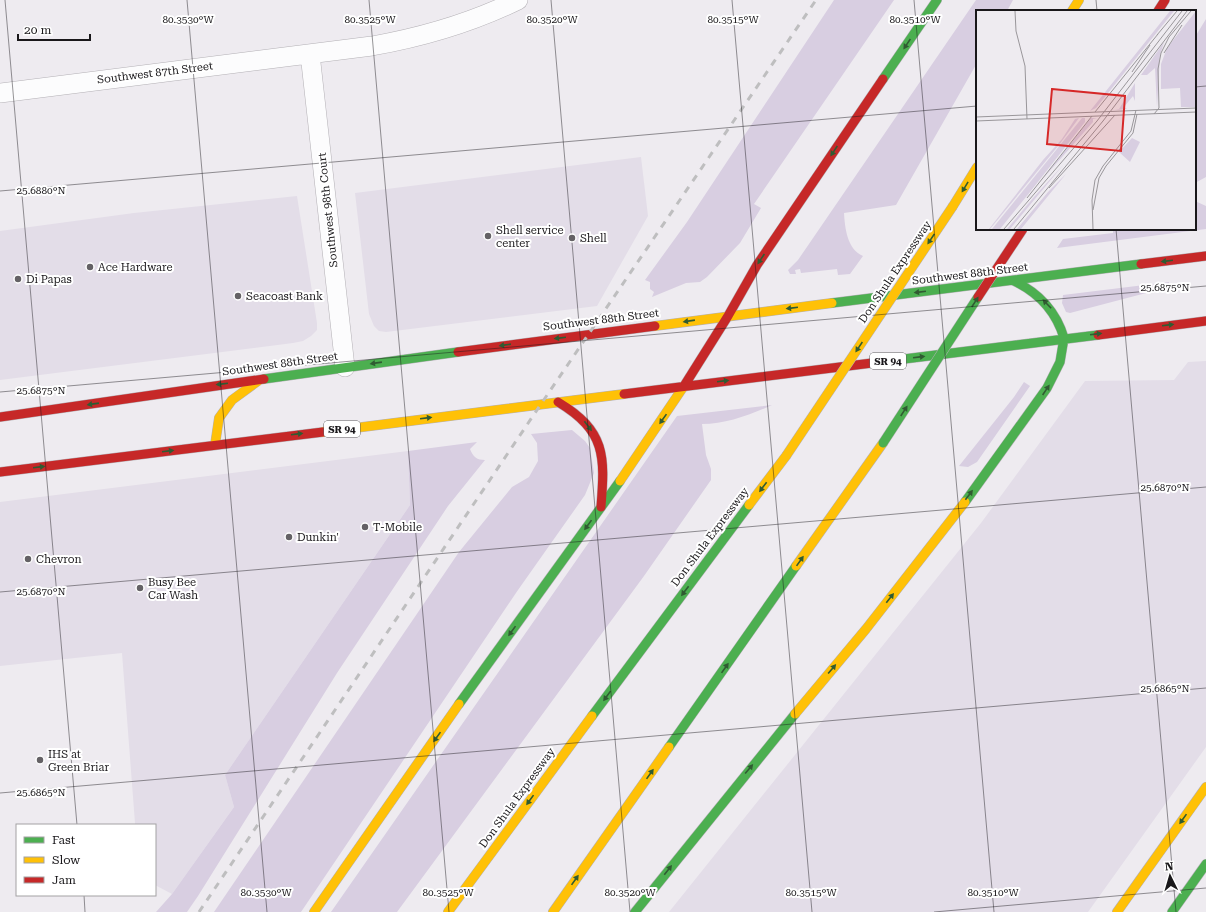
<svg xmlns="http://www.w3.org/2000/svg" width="1206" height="912" font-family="'Roboto Serif',serif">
  <rect width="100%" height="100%" fill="#eeebf0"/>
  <!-- built -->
  <path fill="#e3dde8" d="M641 157 648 216 597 306 386 332 379 331 374 326 369 314 355 193Z
    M297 196 317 323V330L311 336 303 341 293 343 0 380V231L134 213Z
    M1206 361V747L1088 912H669L981 523 1085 381 1174 380 1188 362Z
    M408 451 410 505 225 775 234 807 172 894 155 885V825H135V823L122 653 0 666V502Z"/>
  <!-- green -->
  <path fill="#d8cee1" d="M834 0H894L754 204 761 208 740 243 707 277 700 282 686 283 652 297 654 292 650 289V282L645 280 687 222Z
    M976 0H1013L1007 11H977V63L896 205 844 213C845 228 847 249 863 256L850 274 838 275 837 269 801 273 800 269 795 270 796 274H790L788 270 798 260Z
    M1206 19V177L1195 183V37Z
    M1195 201 1206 206V229L1057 248 1063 239 1113 233V229H1195Z
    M1169 282V287L1070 313 1066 312 1062 303 1063 295Z
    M1024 382 1030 386 977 462 968 467 959 466 1014 397Z
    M772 405C750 415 726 424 702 424L706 455 711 469V480L644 576 397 912H331L677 416Z
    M572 430 585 441 590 448 594 473 585 495 518 590 301 912H214L459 552 512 487 529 477 538 461 537 443 531 434Z
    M477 442 470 449C473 457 477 460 485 460L448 506 337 673 198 896 187 912H156L172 894 234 807 225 775 410 505 408 451Z"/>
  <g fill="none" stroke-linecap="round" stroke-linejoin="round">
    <!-- street casing -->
    <g stroke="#b3b0b5" stroke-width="20">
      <path id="street" d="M310 54 345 367
        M0 93 372 46C423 37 471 23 518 0"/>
    </g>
    <!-- fast casing -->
    <g stroke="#b3b0b5" stroke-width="10">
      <path id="fast" d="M883 79 937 0
        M1014 281C1039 293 1056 311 1064 338
        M832 303 1141 264
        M896 360 1098 335
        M264 379 458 352
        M965 502 1047 388 1060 362 1064 338
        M459 704 620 481
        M592 716 749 505
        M669 747 796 566
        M635 912 795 714
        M1172 912 1206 864"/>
    </g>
    <!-- slow casing -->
    <g stroke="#b3b0b5" stroke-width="10">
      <path id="slow" d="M1072 11 1079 0
        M953 206 977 167
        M655 326 832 303
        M323 432 624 394
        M215 445 219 418 232 400 258 381
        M620 481 684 386
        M749 505 786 456
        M796 566 883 443
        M795 714 866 629 965 502
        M314 912 459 704
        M448 912 592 716
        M553 912 669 747
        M1117 912 1206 787"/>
    </g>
    <!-- jam casing -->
    <g stroke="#b3b0b5" stroke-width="10">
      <path id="jam" d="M1158 11 1165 0
        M1141 264 1206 256
        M728 316 757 265 883 79
        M1098 335 1206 321
        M458 352 655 326
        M684 386 728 316
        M624 394 896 360
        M558 402C606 431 605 456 601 507
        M0 417 264 379
        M0 472 323 432"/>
    </g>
    <!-- street -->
    <use href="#street" stroke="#fcfcfd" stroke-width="19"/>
    <!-- fast -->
    <use href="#fast" stroke="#4caf50" stroke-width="9"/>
    <!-- slow -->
    <use href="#slow" stroke="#ffc107" stroke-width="9"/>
    <!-- jam -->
    <use href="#jam" stroke="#c62828" stroke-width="9"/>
    <!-- rail -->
    <path stroke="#bebebf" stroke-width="3" stroke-dasharray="7 7" stroke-linecap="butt" d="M199 912 541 404 816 0"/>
    <!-- fast-bridge casing -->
    <g stroke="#b3b0b5" stroke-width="10" stroke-linecap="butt">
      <path id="fast-bridge" d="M883 443 978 297"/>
    </g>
    <!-- slow-bridge casing -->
    <g stroke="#b3b0b5" stroke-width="10" stroke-linecap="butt">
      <path id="slow-bridge" d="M786 456 953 206"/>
    </g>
    <!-- jam-bridge casing -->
    <g stroke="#b3b0b5" stroke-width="10" stroke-linecap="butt">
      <path id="jam-bridge" d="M978 297 1023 229"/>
    </g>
    <!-- fast-bridge -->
    <use href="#fast-bridge" stroke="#4caf50" stroke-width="9"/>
    <!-- slow-bridge -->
    <use href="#slow-bridge" stroke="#ffc107" stroke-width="9"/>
    <!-- jam-bridge -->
    <use href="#jam-bridge" stroke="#c62828" stroke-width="9"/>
  </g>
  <!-- one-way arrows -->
  <defs><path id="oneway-solid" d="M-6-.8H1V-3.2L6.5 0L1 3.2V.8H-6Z"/></defs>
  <g fill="#305b32">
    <use href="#oneway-solid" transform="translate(907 44) rotate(124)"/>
    <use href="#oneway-solid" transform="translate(834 151) rotate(124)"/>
    <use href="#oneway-solid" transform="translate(965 187) rotate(121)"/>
    <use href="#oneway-solid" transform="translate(931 239) rotate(124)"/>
    <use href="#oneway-solid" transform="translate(761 259) rotate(124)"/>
    <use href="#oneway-solid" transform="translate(1167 261) rotate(173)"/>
    <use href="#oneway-solid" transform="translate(920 292) rotate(173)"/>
    <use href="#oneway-solid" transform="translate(975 302) rotate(-57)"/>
    <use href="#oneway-solid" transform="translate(1047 304) rotate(-134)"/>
    <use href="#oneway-solid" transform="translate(792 308) rotate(173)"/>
    <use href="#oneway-solid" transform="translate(689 321) rotate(172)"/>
    <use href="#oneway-solid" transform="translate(1168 325) rotate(-7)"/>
    <use href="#oneway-solid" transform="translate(1096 334) rotate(-7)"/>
    <use href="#oneway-solid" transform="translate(560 338) rotate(173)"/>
    <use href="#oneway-solid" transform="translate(505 345) rotate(172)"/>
    <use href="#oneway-solid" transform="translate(859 347) rotate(124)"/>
    <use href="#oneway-solid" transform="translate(919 357) rotate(-7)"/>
    <use href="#oneway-solid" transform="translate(376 363) rotate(172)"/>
    <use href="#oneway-solid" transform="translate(723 381) rotate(-7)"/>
    <use href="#oneway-solid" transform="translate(222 384) rotate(173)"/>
    <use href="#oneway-solid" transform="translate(1046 390) rotate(-56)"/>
    <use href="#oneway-solid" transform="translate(93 404) rotate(172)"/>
    <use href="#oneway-solid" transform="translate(904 411) rotate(-57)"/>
    <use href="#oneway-solid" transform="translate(426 418) rotate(-7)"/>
    <use href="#oneway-solid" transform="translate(663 419) rotate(125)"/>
    <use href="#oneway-solid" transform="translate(588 426) rotate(53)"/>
    <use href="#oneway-solid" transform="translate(297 434) rotate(-7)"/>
    <use href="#oneway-solid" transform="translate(168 451) rotate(-7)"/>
    <use href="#oneway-solid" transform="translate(39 467) rotate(-7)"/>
    <use href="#oneway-solid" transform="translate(763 487) rotate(127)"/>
    <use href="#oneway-solid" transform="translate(969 495) rotate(-53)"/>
    <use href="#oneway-solid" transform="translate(588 525) rotate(126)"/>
    <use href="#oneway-solid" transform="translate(800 561) rotate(-55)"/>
    <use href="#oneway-solid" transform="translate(685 591) rotate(127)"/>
    <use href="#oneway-solid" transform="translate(890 598) rotate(-52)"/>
    <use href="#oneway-solid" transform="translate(512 631) rotate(126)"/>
    <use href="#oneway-solid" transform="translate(725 668) rotate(-55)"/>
    <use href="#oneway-solid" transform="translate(832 669) rotate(-50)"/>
    <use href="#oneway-solid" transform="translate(607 696) rotate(126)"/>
    <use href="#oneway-solid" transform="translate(437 737) rotate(125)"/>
    <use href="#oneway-solid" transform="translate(749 769) rotate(-50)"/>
    <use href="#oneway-solid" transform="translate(650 774) rotate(-55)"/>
    <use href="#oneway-solid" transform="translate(530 800) rotate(126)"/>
    <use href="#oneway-solid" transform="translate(1183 819) rotate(125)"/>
    <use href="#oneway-solid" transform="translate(668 870) rotate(-52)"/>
    <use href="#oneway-solid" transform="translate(575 880) rotate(-55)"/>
  </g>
  <!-- ticks -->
  <path fill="none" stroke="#19171a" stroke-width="1" stroke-opacity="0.45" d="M5 0 77 825M187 0 267 912M369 0 449 912M551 0 630 912M732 0 812 912M914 0 994 912M1096 0 1097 11M1195 87 1206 86M0 191 977 106M1116 229 1176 912M0 392 1206 286M0 592 1206 487M0 793 1206 688M84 895 85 912M934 912 1206 888"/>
  <!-- markers -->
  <g fill="#646165" stroke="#fff" stroke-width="1.5">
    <circle cx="488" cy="236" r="4"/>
    <circle cx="572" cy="238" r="4"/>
    <circle cx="90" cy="267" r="4"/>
    <circle cx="18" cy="279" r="4"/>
    <circle cx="238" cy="296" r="4"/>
    <circle cx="365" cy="527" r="4"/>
    <circle cx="289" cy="537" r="4"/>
    <circle cx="28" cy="559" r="4"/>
    <circle cx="140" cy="588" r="4"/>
    <circle cx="40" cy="760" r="4"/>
  </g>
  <g text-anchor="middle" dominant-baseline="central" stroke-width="4" stroke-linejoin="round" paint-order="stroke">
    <!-- shield labels -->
    <g fill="#fff" stroke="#5e5d5f" stroke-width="1">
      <rect x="870" y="353" width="36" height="16" rx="3"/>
      <rect x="324" y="421" width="36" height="16" rx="3"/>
    </g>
    <g font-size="10" font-weight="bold" fill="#19171a">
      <text x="888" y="361">SR 94</text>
      <text x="342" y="429">SR 94</text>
    </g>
    <!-- street labels -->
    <g font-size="11" fill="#19171a" stroke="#fff">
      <text transform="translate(155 73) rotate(-7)">Southwest 87th Street</text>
      <text transform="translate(328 210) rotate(-96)">Southwest 98th Court</text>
      <text transform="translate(895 272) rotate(-56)">Don Shula Expressway</text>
      <text transform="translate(970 274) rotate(-7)">Southwest 88th Street</text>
      <text transform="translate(601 320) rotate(-7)">Southwest 88th Street</text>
      <text transform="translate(280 364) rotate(-8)">Southwest 88th Street</text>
      <text transform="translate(710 537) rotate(-53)">Don Shula Expressway</text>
      <text transform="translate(517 798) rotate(-54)">Don Shula Expressway</text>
    </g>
    <!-- poi labels -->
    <g font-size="11" fill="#19171a" stroke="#fff" text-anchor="start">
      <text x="496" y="230">Shell service<tspan x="496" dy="13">center</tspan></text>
      <text x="580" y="238">Shell</text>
      <text x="98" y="267">Ace Hardware</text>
      <text x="26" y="279">Di Papas</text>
      <text x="246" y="296">Seacoast Bank</text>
      <text x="373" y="527">T-Mobile</text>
      <text x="297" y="537">Dunkin'</text>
      <text x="36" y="559">Chevron</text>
      <text x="148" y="582">Busy Bee<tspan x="148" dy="13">Car Wash</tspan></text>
      <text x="48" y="754">IHS at<tspan x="48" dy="13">Green Briar</tspan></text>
    </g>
  </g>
  <!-- overview -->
  <g transform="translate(976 10)">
    <rect width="220" height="220" fill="#eeebf0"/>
    <path d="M194 1H198L120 98 114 101ZM220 1V97H205L204 78 185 79V54L191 38ZM188 32 184 45 181 97 179 58 171 65H165ZM159 73V91L157 86 148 97 151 99 139 100 143 99ZM103 108 83 135 14 219H13L67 150 86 129 99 109ZM106 108H109V112L54 182 24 219H16ZM115 108H121L117 109V112L64 172ZM156 128 164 132 154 152 143 142ZM88 154 34 219H31L57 188ZM90 164 45 219H41L72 182Z" fill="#d8cee1"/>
    <path fill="none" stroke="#99969a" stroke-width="1" d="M39 1 40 21 49 56 51 109M181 25 201 1M188 43 206 15M156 62 174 35M119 102 182 24M178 104 183 98 182 59 185 43 193 27 215 1M0 107 220 98M0 111 220 102M73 178 139 105M51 188 116 106M117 200 123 168 130 156 157 123 161 104M28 219 121 111 206 1M38 219 127 111 211 1M117 219 116 190 119 170 127 156 155 121 160 100"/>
    <path fill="#d62828" fill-opacity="0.15" stroke="#d62828" stroke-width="2" d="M76 79 149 86 145 141 71 134Z"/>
    <rect width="220" height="220" fill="none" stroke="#19171a" stroke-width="2"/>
  </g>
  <g font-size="10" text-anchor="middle" fill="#19171a" stroke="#fff" stroke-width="4" stroke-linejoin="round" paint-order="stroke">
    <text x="188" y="23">80.3530°W</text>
    <text x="370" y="23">80.3525°W</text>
    <text x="552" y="23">80.3520°W</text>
    <text x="733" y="23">80.3515°W</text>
    <text x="915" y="23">80.3510°W</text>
    <text x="41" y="194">25.6880°N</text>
    <text x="1165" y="291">25.6875°N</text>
    <text x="41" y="394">25.6875°N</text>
    <text x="1165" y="491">25.6870°N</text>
    <text x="41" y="595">25.6870°N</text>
    <text x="1165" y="692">25.6865°N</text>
    <text x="41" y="796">25.6865°N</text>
    <text x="266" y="896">80.3530°W</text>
    <text x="448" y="896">80.3525°W</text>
    <text x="630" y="896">80.3520°W</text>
    <text x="811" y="896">80.3515°W</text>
    <text x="993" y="896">80.3510°W</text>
  </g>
  <!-- legend -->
  <rect x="16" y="824" width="140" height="72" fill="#ffffff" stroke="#a3a2a3"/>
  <rect x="24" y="837" width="20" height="6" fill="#4caf50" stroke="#a3a2a3"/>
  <text x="52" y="844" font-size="12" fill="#19171a">Fast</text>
  <rect x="24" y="857" width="20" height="6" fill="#ffc107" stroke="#a3a2a3"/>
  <text x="52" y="864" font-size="12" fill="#19171a">Slow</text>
  <rect x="24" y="877" width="20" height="6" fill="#c62828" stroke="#a3a2a3"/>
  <text x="52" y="884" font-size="12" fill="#19171a">Jam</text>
  <!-- north arrow -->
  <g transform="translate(1170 876) rotate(355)" stroke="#ffffff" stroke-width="3" paint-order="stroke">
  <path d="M0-3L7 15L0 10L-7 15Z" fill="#19171a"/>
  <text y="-6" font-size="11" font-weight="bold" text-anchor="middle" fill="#19171a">N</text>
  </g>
  <!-- scale -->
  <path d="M18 34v6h72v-6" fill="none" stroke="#19171a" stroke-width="2"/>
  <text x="24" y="34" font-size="12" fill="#19171a" stroke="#ffffff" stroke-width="3" paint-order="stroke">20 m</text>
</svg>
